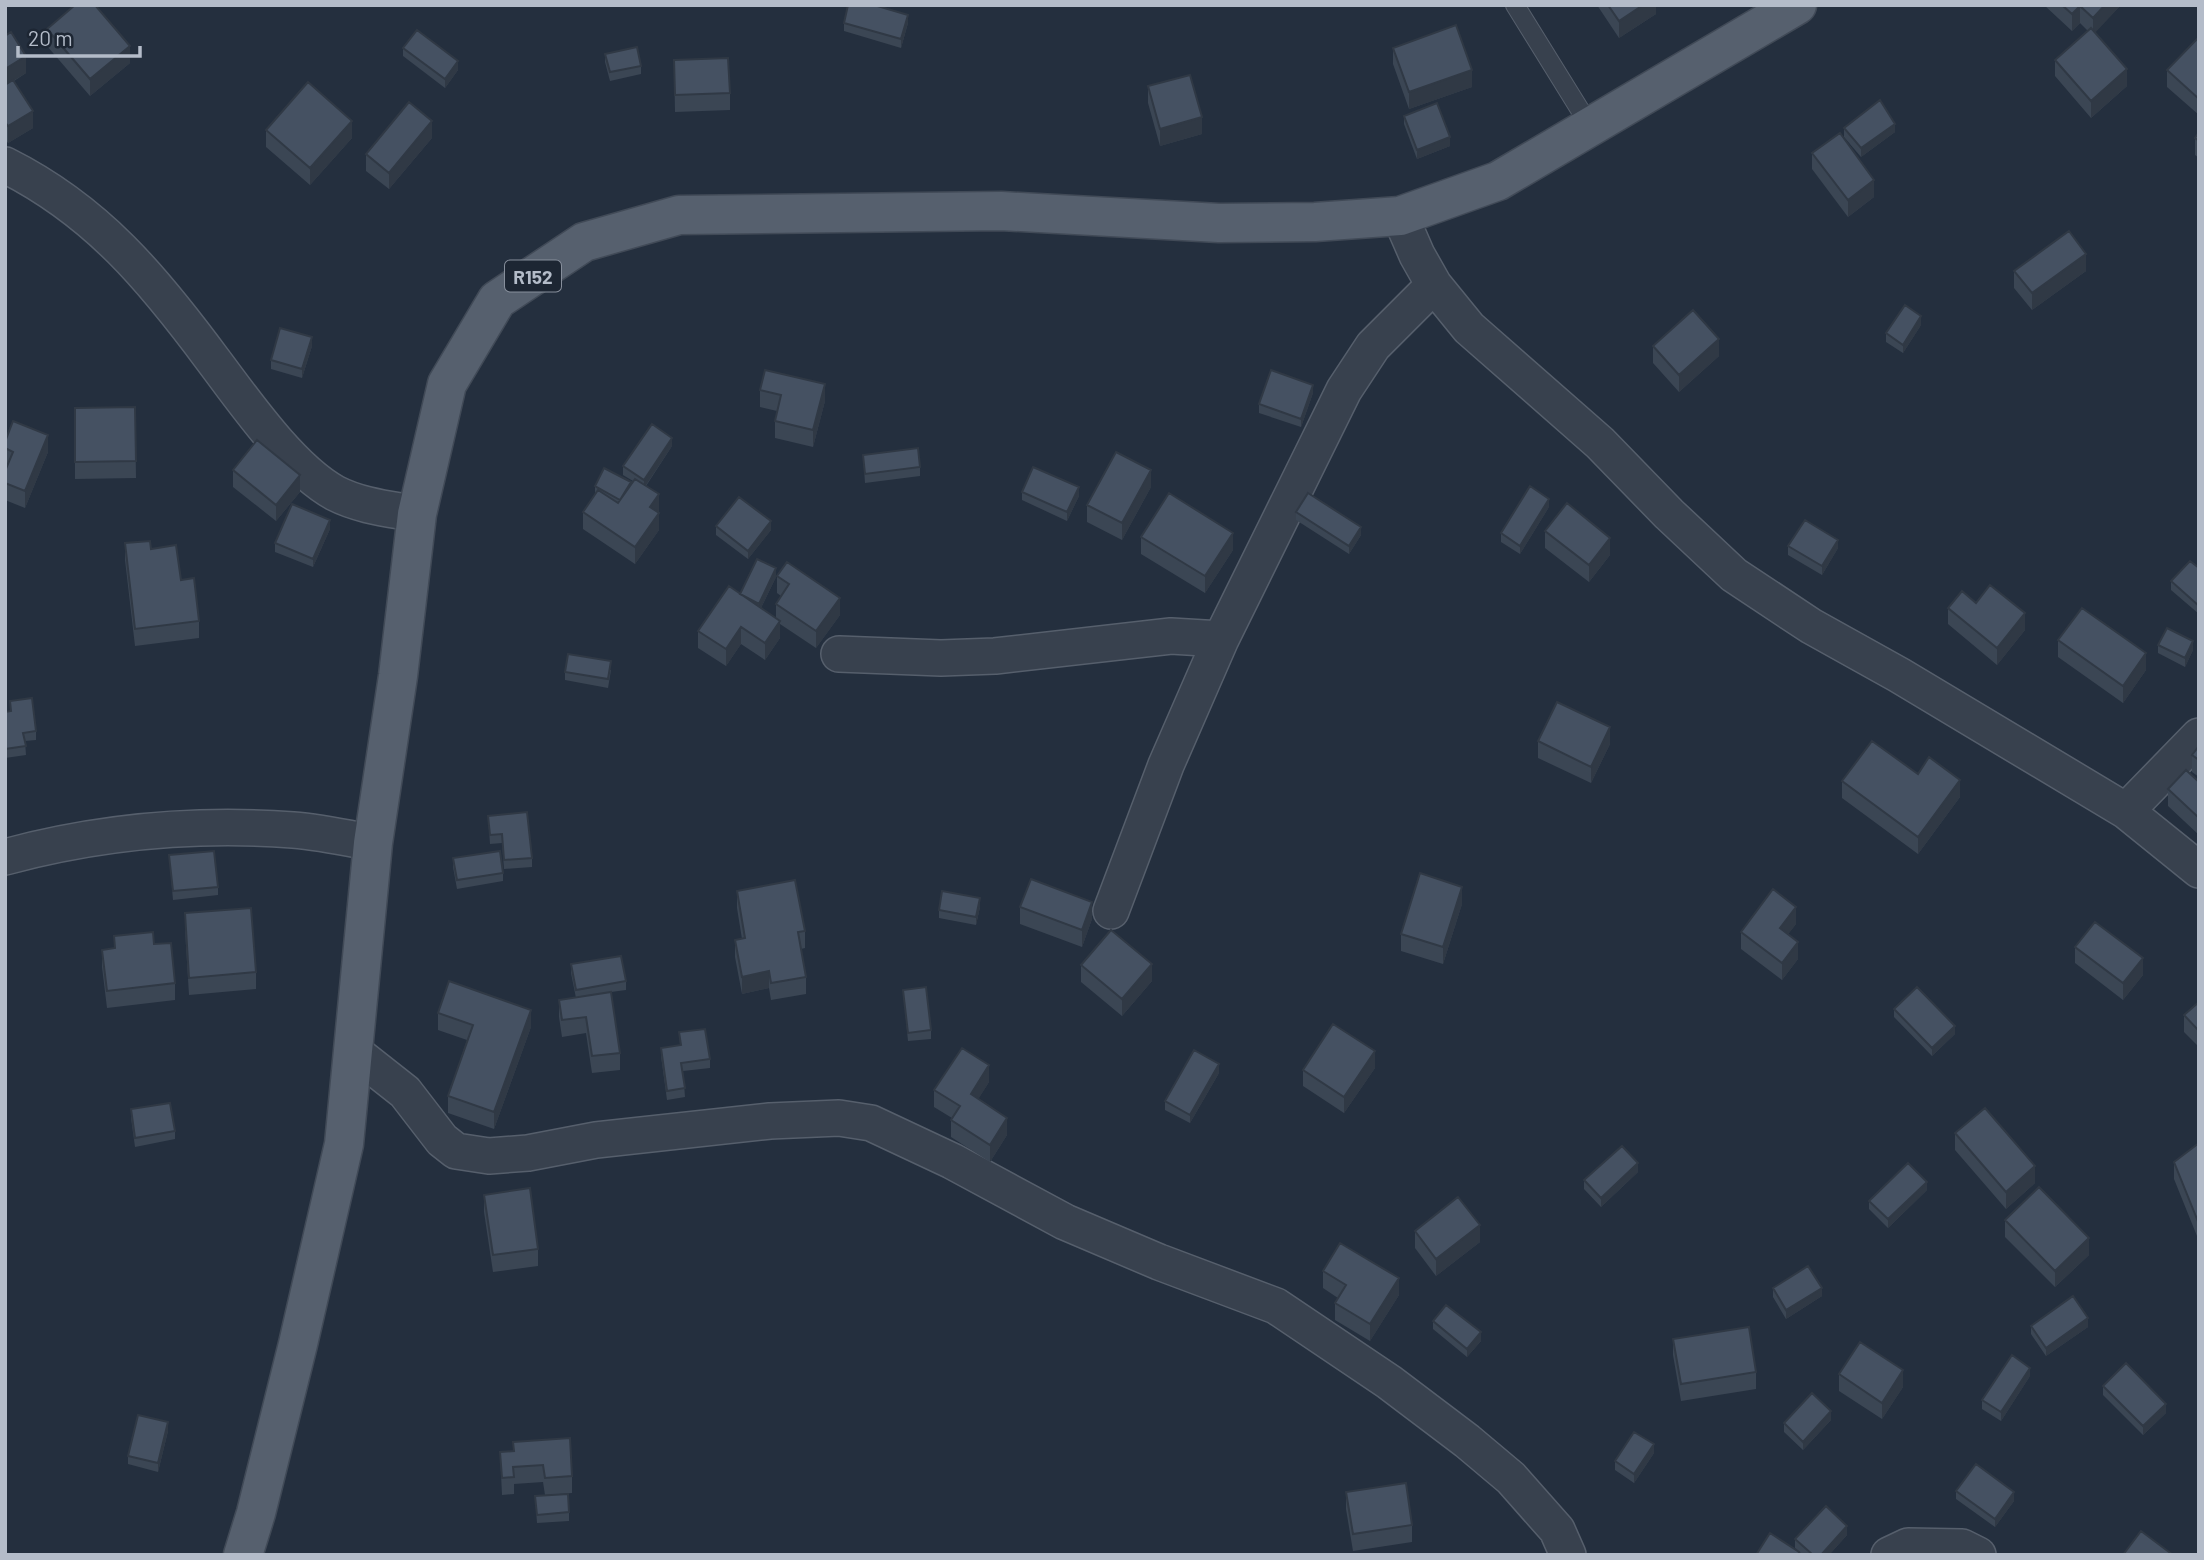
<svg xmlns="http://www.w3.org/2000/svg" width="2204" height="1560" font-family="Barlow,sans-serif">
  <rect width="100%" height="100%" fill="#242f3e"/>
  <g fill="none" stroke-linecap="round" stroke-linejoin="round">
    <!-- lane casing -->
    <g stroke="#565f6c" stroke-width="20">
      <path id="lane" d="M1515 5 1590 126"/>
    </g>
    <!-- street casing -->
    <g stroke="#565f6c" stroke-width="38">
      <path id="street" d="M5 165C97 211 153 279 213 360 244 401 290 468 335 493 360 506 390 509 417 514
        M1400 216 1417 255 1434 285 1469 328 1600 443 1669 514 1734 575 1811 626 1899 675 2126 811 2199 870
        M839 654 941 658 995 656 1171 636 1221 639
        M2126 811 2199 736
        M5 857C98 832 197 823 293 830 320 832 347 838 373 843
        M1111 911 1166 765 1221 639 1344 390 1373 346 1434 285
        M353 1051 405 1092 442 1140 456 1151 489 1156 528 1153 596 1140 770 1121 839 1118 871 1123 952 1161 1065 1222 1159 1262 1276 1306 1389 1382 1467 1441 1511 1478 1557 1530 1568 1555
        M1889 1555 1908 1546 1962 1547 1978 1555"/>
    </g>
    <!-- primary casing -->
    <g stroke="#414a57" stroke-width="41">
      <path id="primary" d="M243 1555 256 1513 298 1344 344 1144 373 843 398 676 417 514 447 384 497 300 584 242 679 215 1001 211 1219 223 1315 222 1400 216 1498 181 1797 5"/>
    </g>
    <!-- lane -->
    <use href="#lane" stroke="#38414e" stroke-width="18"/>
    <!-- street -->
    <use href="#street" stroke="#38414e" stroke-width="35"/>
    <!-- primary -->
    <use href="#primary" stroke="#56606e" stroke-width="38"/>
  </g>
  <!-- wall -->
  <path fill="#3b4654" d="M1597 5H1656V14L1619 38Z
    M2044 5H2121L2095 32 2127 86 2091 118 2055 76V60L2088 31 2080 23 2072 31Z
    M844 23H908L901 48 844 31Z
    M47 29 130 63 90 96 47 46Z
    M5 36 26 73 14 81 33 128 8 143 5 139Z
    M2199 37V115L2167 87V70Z
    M403 48 458 70 445 88 403 56Z
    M1393 48 1472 87 1409 109 1393 64Z
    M605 54 641 66V74L610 81 605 62Z
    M674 60 730 93V110L675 112Z
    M1148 86 1202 134 1160 146 1148 103Z
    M1404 116 1450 146 1417 159 1404 124Z
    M1844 128 1895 132 1861 157 1844 137Z
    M266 130 352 138 310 185 266 147Z
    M2199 132V158L2195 155V138Z
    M432 138 389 189 366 171V154Z
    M1812 153 1874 197 1848 217 1812 169Z
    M2014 271H2086L2032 310 2014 288Z
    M1921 325 1903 353 1886 342V333Z
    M312 346 302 378 271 369V360Z
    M1653 346 1719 356 1679 392 1653 363Z
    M760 390 825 401 813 447 775 438V421L777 411 760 407Z
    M1313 393 1301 427 1259 413V404Z
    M135 407 136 478 75 479V408Z
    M5 442 48 452 25 508 5 500V471L7 466 5 465Z
    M672 446 646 486 659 511 658 513 659 530 635 564 583 529V512L595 494V486L631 485 633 481 623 475V466Z
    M863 455 920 467V476L865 483Z
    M233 470 300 492 276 521 233 487Z
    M1151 487 1122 540 1087 522V505Z
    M1022 492 1079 496 1067 521 1022 500Z
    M1549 507 1520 554 1501 542V533Z
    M1296 512 1361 535 1349 554 1296 520Z
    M716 526 771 530 748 559 716 535Z
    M330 529 313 567 275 552V543Z
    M1545 531 1610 555 1589 582 1545 548Z
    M1141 537 1233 550 1205 593 1141 554Z
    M125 543 151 549 181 580 199 621V638L135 646 125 560Z
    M1788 546 1838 548 1822 575 1788 555Z
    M2199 568V614L2171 590V581Z
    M777 576 840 615 816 648 780 624V638L765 660 741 644 726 666 698 648V631L740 594 776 577 761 608 776 618V604L781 596 777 593Z
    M1976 603 2025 630 1997 665 1948 624V608Z
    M2058 640 2146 670 2123 703 2058 657Z
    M2158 645 2193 650 2185 667 2158 653Z
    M611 670 608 688 565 680V672Z
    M10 701 36 731V740L25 741 26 755 5 758V712L10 711Z
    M1538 741 1610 744 1591 783 1538 758Z
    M2199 746V777L2192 772V755Z
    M1918 774 1960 797 1918 854 1842 798V781Z
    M2199 782V835L2168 806V789Z
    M488 816 532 858V867L504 869 502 843 490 844Z
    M169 855 218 887V895L173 900Z
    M453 858 503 873V881L457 889 453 867Z
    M737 891 805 931V948L801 949 806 977V994L771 1000 769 988 742 994 735 957V940L742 939 737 908Z
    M1462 904 1443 964 1401 951V934Z
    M980 907 976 925 939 918V910Z
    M1020 907 1092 919 1082 947 1020 924Z
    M185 913 256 972V989L189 995 185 930Z
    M1796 924 1788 934 1798 959 1782 980 1741 949V932Z
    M114 936 175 983V1000L107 1008 102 967V950L114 949Z
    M2075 947 2143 975 2123 1000 2075 963Z
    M571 964 626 981V990L611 992 620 1053V1070L592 1073 586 1033 562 1037 559 1017V1000L576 998 571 973Z
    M1081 965 1152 981 1122 1016 1081 982Z
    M903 990 931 1030V1039L908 1041Z
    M2199 1002V1047L2184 1032V1015Z
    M1894 1009 1955 1034 1932 1056 1894 1017Z
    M438 1013 531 1027 494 1129 448 1113V1096L467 1040 438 1030Z
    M679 1032 710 1059V1068L683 1071 685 1097 667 1100 661 1056V1048L680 1045Z
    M1375 1068 1344 1113 1303 1086V1070Z
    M1219 1073 1190 1123 1165 1110V1101Z
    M989 1082 978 1099 1007 1135 990 1162 951 1137V1120L952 1118 934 1107V1090Z
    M131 1109 175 1131V1139L135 1147 131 1118Z
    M1955 1133 2035 1183 2006 1209 1955 1150Z
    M2199 1143V1241L2174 1179V1162Z
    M1638 1172 1601 1207 1584 1189V1180Z
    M1927 1190 1888 1228 1869 1209V1201Z
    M484 1195 538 1249V1266L493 1272 484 1212Z
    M2005 1220 2089 1255 2055 1287 2005 1237Z
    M1415 1231 1480 1242 1436 1276 1415 1248Z
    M1323 1271 1399 1295 1370 1341 1335 1320V1303L1338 1298 1323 1288Z
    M1773 1288 1822 1296 1786 1319 1773 1297Z
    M1433 1321 1481 1341 1467 1357 1433 1329Z
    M2031 1326 2088 1327 2046 1356 2031 1334Z
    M1673 1339 1756 1372V1389L1681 1401 1673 1355Z
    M1839 1374 1903 1387 1882 1419 1839 1391Z
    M2030 1376 2001 1421 1982 1409V1400Z
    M2103 1386 2166 1413 2143 1435 2103 1395Z
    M1831 1420 1803 1450 1784 1432V1423Z
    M168 1431 158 1472 128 1464V1456Z
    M513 1442 572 1476V1493L545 1495 543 1482 514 1484V1494L502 1495 500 1452 513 1451Z
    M1654 1453 1634 1483 1615 1470V1461Z
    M1956 1491 2014 1501 1995 1527 1956 1499Z
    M1346 1492 1412 1525V1542L1353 1551 1346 1509Z
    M535 1496 569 1512V1521L537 1523Z
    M1847 1535 1829 1555H1803L1795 1548V1539Z"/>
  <!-- shaded-wall -->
  <path fill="#303945" d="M1643 5H1656V14L1619 38V21Z
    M2105 5H2121L2093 35V18Z
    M2080 6V23L2072 31V14Z
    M908 15V23L901 48V39Z
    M130 46V63L90 96V79Z
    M26 56V73L5 86V69Z
    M458 61V70L445 88V79Z
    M2127 69V86L2091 118V101Z
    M1472 70V87L1409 109V92Z
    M33 111V128L8 143V126Z
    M1202 117V134L1160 146V129Z
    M352 121V138L310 185V168Z
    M432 121V138L389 189V173Z
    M1895 124V132L1861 157V148Z
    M1450 137V146L1417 159V150Z
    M1874 180V197L1848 217V200Z
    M2086 254V271L2032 310V293Z
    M1921 316V325L1903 353V345Z
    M312 337V346L302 378V369Z
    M1719 339V356L1679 392V375Z
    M825 384V401L813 447V430Z
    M1313 385V393L1301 427V419Z
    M48 435V452L25 508V491Z
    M672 438V446L644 488V480Z
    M1151 470V487L1122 540V523Z
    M300 475V492L276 521V505Z
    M1079 487V496L1067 521V512Z
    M659 494V511L650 524V507Z
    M1549 499V507L1520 554V546Z
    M659 513V530L635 564V547Z
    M330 520V529L313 567V559Z
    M771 521V530L748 559V551Z
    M1361 527V535L1349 554V546Z
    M1233 533V550L1205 593V576Z
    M1610 538V555L1589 582V565Z
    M1838 540V548L1822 575V566Z
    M776 568V577L759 612V604Z
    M840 598V615L816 648V631Z
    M2025 613V630L1997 665V648Z
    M780 621V638L765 660V643Z
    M741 627V644L726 666V649Z
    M2193 641V650L2185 667V658Z
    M2146 653V670L2123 703V686Z
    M1610 727V744L1591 783V767Z
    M1960 780V797L1918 854V837Z
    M1462 887V904L1443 964V947Z
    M980 898V907L976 925V917Z
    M1092 902V919L1082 947V930Z
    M1796 907V924L1780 945V928Z
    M1798 942V959L1782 980V963Z
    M2143 958V975L2123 1000V983Z
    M1152 964V981L1122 1016V999Z
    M769 971V988L742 994V977Z
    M531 1010V1027L494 1129V1112Z
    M1955 1026V1034L1932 1056V1048Z
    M1375 1051V1068L1344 1113V1097Z
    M1219 1064V1073L1190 1123V1115Z
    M989 1065V1082L971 1111V1094Z
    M1007 1118V1135L990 1162V1145Z
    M1638 1163V1172L1601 1207V1198Z
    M2035 1166V1183L2006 1209V1192Z
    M1927 1182V1190L1888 1228V1219Z
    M1480 1225V1242L1436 1276V1259Z
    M2089 1238V1255L2055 1287V1271Z
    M1399 1278V1295L1370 1341V1324Z
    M1822 1288V1296L1786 1319V1310Z
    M2088 1318V1327L2046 1356V1348Z
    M1481 1332V1341L1467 1357V1349Z
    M2030 1368V1376L2001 1421V1412Z
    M1903 1370V1387L1882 1419V1403Z
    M2166 1404V1413L2143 1435V1426Z
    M1831 1411V1420L1803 1450V1442Z
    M168 1422V1431L158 1472V1463Z
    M1654 1444V1453L1634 1483V1474Z
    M2014 1492V1501L1995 1527V1519Z
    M1847 1526V1535L1829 1555H1821Z"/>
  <!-- building -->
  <path fill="#455162" stroke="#303945" stroke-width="2" d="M75 5H95L130 46 90 79 47 29Z
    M848 5H874L908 15 901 39 844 23Z
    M1608 5H1643L1619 21Z
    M2062 5H2105L2093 18 2080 6 2072 14Z
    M1456 25 1472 70 1409 92 1393 48Z
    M2091 28 2127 69 2091 101 2055 60Z
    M417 30 458 61 445 79 403 48Z
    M11 32 26 56 5 69V36Z
    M2199 37V99L2167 70Z
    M637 47 641 66 610 72 605 54Z
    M728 58 730 93 675 95 674 60Z
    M1190 75 1202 117 1160 129 1148 86Z
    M13 80 33 111 8 126 5 122V85Z
    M308 82 352 121 310 168 266 130Z
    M1880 100 1895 124 1861 148 1844 128Z
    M409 102 432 121 389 173 366 154Z
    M1437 103 1450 137 1417 150 1404 116Z
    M2199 132V141L2195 138Z
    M1840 133 1874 180 1848 200 1812 153Z
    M2069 231 2086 254 2032 293 2014 271Z
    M1905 305 1921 316 1903 345 1886 333Z
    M1693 310 1719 339 1679 375 1653 346Z
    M280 328 312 337 302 369 271 360Z
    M765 370 825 384 813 430 775 421 781 395 760 390Z
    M1271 370 1313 385 1301 419 1259 404Z
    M135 407 136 461 75 462V408Z
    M13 421 48 435 25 491 5 483V471L13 452 5 448V442Z
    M652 424 672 438 644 480 623 466Z
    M257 440 300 475 276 505 233 470Z
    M918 448 920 467 865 474 863 455Z
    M1116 452 1151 470 1122 523 1087 505Z
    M1033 467 1079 487 1067 512 1022 492Z
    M604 468 631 482 620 500 595 486Z
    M635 479 659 494 650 507 659 513 635 547 583 512 598 490 618 503Z
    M1530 486 1549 499 1520 546 1501 533Z
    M1169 493 1233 533 1205 576 1141 537Z
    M1308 493 1361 527 1349 546 1296 512Z
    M739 497 771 521 748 551 716 526Z
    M1567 503 1610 538 1589 565 1545 531Z
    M292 504 330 520 313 559 275 543Z
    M1805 520 1838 540 1822 566 1788 546Z
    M150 541 151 549 176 545 181 580 194 578 199 621 135 629 125 543Z
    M757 559 776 568 759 604 740 594Z
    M2190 561 2199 568V606L2171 581Z
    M787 562 840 598 816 631 776 604 789 584 777 576Z
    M1990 585 2025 613 1997 648 1948 608 1962 591 1976 603Z
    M729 586 780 621 765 643 741 627 726 649 698 631Z
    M2082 608 2146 653 2123 686 2058 640Z
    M2167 628 2193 641 2185 658 2158 645Z
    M568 654 611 661 608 679 565 672Z
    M32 698 36 731 23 733 26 746 5 749V712L11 711 10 701Z
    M1557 702 1610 727 1591 767 1538 741Z
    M1872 741 1918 774 1929 757 1960 780 1918 837 1842 781Z
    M2199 746V760L2192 755Z
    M2186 770 2199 782V818L2168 789Z
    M527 812 532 858 504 860 502 834 490 835 488 816Z
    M214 851 218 887 173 891 169 855Z
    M500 851 503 873 457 880 453 858Z
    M1420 873 1462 887 1443 947 1401 934Z
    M1031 879 1092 902 1082 930 1020 907Z
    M795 880 805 931 798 932 806 977 771 983 769 971 742 977 735 940 745 938 737 891Z
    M1773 889 1796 907 1780 928 1798 942 1782 963 1741 932Z
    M942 891 980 898 976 917 939 910Z
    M251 908 256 972 189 978 185 913Z
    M2095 922 2143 958 2123 983 2075 947Z
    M1111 930 1152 964 1122 999 1081 965Z
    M153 932 154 944 171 943 175 983 107 991 102 950 115 948 114 936Z
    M621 956 626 981 576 990 571 964Z
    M449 981 531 1010 494 1112 448 1096 473 1025 438 1013Z
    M926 987 931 1030 908 1033 903 990Z
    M1917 987 1955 1026 1932 1048 1894 1009Z
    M611 992 620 1053 592 1056 586 1017 562 1020 559 1000Z
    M2199 1002V1031L2184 1015Z
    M1333 1024 1375 1051 1344 1097 1303 1070Z
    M705 1029 710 1059 681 1063 685 1088 667 1091 661 1048 681 1045 679 1032Z
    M962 1048 989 1065 971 1094 1007 1118 990 1145 951 1120 960 1106 934 1090Z
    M1194 1050 1219 1064 1190 1115 1165 1101Z
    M170 1103 175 1131 135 1138 131 1109Z
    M1985 1108 2035 1166 2006 1192 1955 1133Z
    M2199 1143V1224L2174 1162Z
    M1622 1146 1638 1163 1601 1198 1584 1180Z
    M1908 1163 1927 1182 1888 1219 1869 1201Z
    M2039 1187 2089 1238 2055 1271 2005 1220Z
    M530 1188 538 1249 493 1255 484 1195Z
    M1458 1197 1480 1225 1436 1259 1415 1231Z
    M1340 1243 1399 1278 1370 1324 1335 1303 1346 1285 1323 1271Z
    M1808 1266 1822 1288 1786 1310 1773 1288Z
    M2073 1296 2088 1318 2046 1348 2031 1326Z
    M1446 1305 1481 1332 1467 1349 1433 1321Z
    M1749 1327 1756 1372 1681 1384 1673 1339Z
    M1860 1342 1903 1370 1882 1403 1839 1374Z
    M2012 1355 2030 1368 2001 1412 1982 1400Z
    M2126 1363 2166 1404 2143 1426 2103 1386Z
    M1812 1393 1831 1411 1803 1442 1784 1423Z
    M138 1415 168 1422 158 1463 128 1456Z
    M1634 1432 1654 1444 1634 1474 1615 1461Z
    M570 1438 572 1476 545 1478 543 1465 513 1467 514 1477 502 1478 500 1452 514 1451 513 1442Z
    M1976 1464 2014 1492 1995 1519 1956 1491Z
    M1406 1483 1412 1525 1353 1534 1346 1492Z
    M568 1494 569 1512 537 1515 535 1496Z
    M1826 1506 1847 1526 1821 1555H1813L1795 1539Z
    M2141 1531 2173 1555H2123Z
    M1770 1533 1799 1552 1798 1555H1756Z"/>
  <g text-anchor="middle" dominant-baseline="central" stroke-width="7" stroke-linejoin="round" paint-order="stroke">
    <!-- shield labels -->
    <rect fill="#1d2633" stroke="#878f9c" stroke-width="2" x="505" y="260.5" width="56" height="31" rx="5"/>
    <g font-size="19" font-weight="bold" fill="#b4bcc9">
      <text x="533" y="276">R152</text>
    </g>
  </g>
  <!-- border -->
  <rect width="2204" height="1560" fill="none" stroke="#b4bcc9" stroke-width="14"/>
  <!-- scale -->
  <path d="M18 46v10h122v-10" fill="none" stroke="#b4bcc9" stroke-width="3.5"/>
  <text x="28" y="46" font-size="21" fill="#b4bcc9" stroke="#1d2633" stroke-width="5" paint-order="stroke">20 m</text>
</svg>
